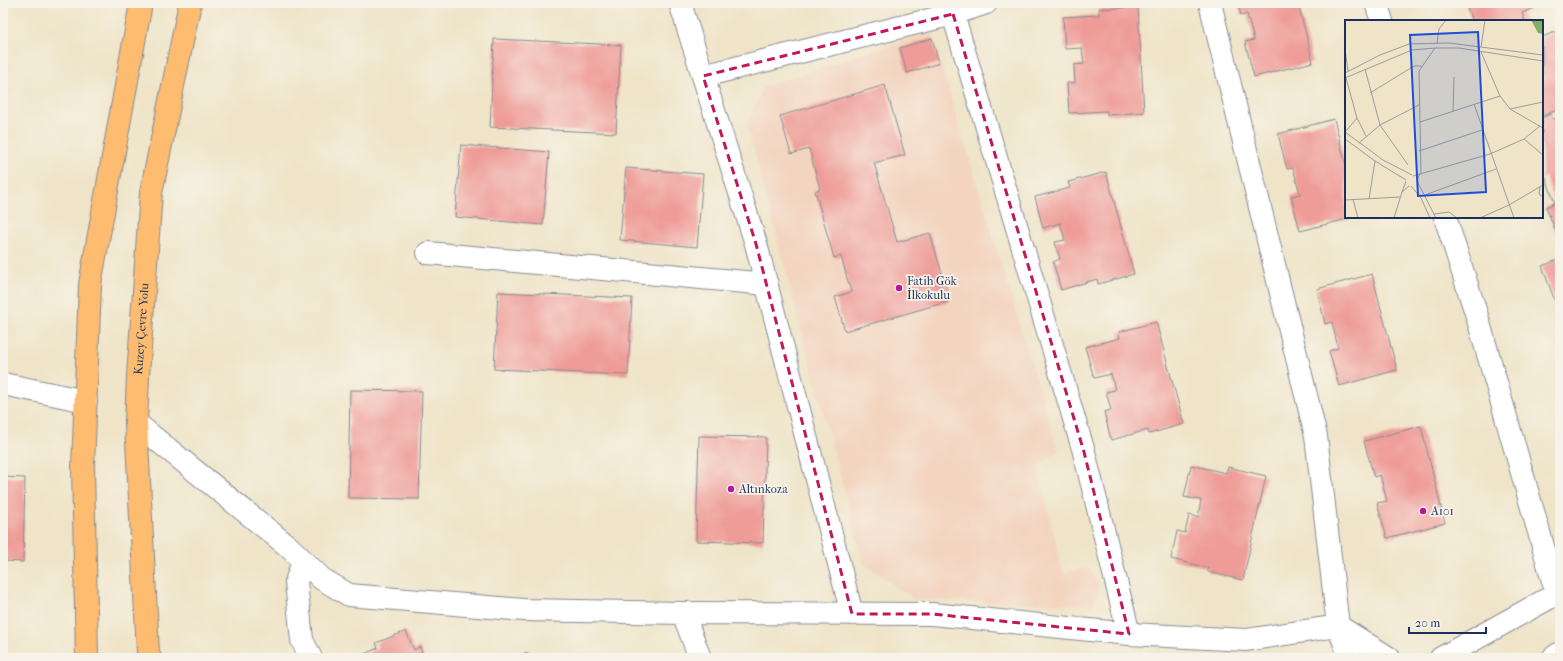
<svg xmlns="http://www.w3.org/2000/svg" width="1563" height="661" font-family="'IM FELL French Canon',serif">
  <rect width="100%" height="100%" fill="#f7f3e8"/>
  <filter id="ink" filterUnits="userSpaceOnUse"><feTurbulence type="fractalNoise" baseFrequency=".025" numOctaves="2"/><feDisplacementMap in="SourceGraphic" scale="8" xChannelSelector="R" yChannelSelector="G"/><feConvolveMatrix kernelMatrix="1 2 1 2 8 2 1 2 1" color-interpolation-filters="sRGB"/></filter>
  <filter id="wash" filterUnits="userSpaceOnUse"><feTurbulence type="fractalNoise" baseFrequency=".012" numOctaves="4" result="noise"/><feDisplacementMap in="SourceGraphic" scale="16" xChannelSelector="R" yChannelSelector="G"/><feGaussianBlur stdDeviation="0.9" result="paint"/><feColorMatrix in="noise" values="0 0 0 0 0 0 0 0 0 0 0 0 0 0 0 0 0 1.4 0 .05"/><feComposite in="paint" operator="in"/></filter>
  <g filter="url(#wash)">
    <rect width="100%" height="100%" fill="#efe4c8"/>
    <!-- built -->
    <path fill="#f3d4bf" d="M931 32 1058 451 1038 467 1063 573 1088 567 1099 586 1094 605 915 600 863 563 747 124 763 87Z"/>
    <g id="blocks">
      <!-- building -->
      <path fill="#ef9c98" d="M1238 3H1298L1313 62 1254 77 1245 42 1254 40 1247 14 1241 16Z
        M1465 3H1542V5L1522 13 1525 21H1472Z
        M1138 7 1144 112 1107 115V111L1069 113 1067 83H1075L1074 65 1084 64 1082 48 1065 49 1063 17 1099 15V9Z
        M1560 30V109L1542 116V37Z
        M932 38 939 63 907 73 900 48Z
        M494 39 621 45 616 133 490 127Z
        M885 85 905 155 874 163 897 242 930 233 950 301 845 331 835 297 851 292 841 256 834 258 815 191 820 189 809 149 791 154 780 116Z
        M1551 114 1553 119 1560 117V242L1546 207 1555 203 1545 176 1542 178V118Z
        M1334 119 1346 165V217L1351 218 1300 231 1291 196 1300 194 1293 168 1287 169 1278 134Z
        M461 145 549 152 543 225 455 217Z
        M626 168 703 174 697 247 620 240Z
        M1106 172 1134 274 1098 284 1097 279 1061 290 1053 262 1060 259 1055 242 1065 240 1060 223 1043 228 1035 197 1070 188 1068 182Z
        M1560 259V315L1542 266Z
        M1372 274 1397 370 1339 386 1329 351 1338 348 1332 322 1325 324 1317 289Z
        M498 292 632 298 628 375 494 369Z
        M1156 322 1184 424 1149 434 1148 430 1111 440 1104 412 1111 410 1106 392 1115 390 1111 374 1094 378 1085 347 1120 338 1119 332Z
        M350 390 422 391 419 499 348 498Z
        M1421 426 1445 523 1387 538 1377 503 1387 501 1380 475 1374 477 1364 441Z
        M699 436 766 437 763 543 696 541Z
        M1191 465 1226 473 1228 467 1266 476 1243 580 1208 572V568L1171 559 1177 531 1185 533 1189 515 1198 517 1201 500 1184 497Z
        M3 477 25 478 23 562 3 561Z
        M406 631 414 650 420 647 424 658H355L378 648 376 643Z
        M527 652 530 658H514Z"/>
    </g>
  </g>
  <g filter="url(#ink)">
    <use href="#blocks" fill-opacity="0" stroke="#858a93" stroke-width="1"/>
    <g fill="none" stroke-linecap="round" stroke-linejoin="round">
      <!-- minor casing -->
      <g stroke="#858a93" stroke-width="24">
        <path id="minor" d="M680 3 756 244 852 614
          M1210 3 1316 436 1338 626 1350 658
          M1376 3 1382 21
          M953 14 1084 452 1129 634
          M703 76 953 14 986 3
          M1445 217 1477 316 1557 595
          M428 253 767 284
          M136 423 289 547 322 579 349 595 524 610 683 613 932 614 1129 634 1246 640 1338 626 1389 658
          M303 561 296 582 302 640 311 658
          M683 613 700 658"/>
      </g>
      <!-- tertiary casing -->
      <g stroke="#858a93" stroke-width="24">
        <path id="tertiary" d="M3 384 86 401
          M1441 658 1549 598 1560 593
          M1553 658 1560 653"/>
      </g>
      <!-- primary casing -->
      <g stroke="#858a93" stroke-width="24">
        <g id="primary">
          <path d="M87 658 83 467 90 284 141 3"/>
          <path id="s1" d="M150 658 148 652 136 423 138 376 151 193 190 3"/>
        </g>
      </g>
      <!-- minor -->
      <use href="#minor" stroke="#fff" stroke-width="22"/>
      <!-- tertiary -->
      <use href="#tertiary" stroke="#fff" stroke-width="22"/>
      <!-- primary -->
      <use href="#primary" stroke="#fdbc70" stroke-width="22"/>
    </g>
  </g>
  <!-- marked area -->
  <path fill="none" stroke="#c2185b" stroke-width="3" stroke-dasharray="8 5" stroke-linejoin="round" d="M953 14 1084 452 1129 634 932 614H852L756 244 703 76Z"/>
  <!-- markers -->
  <g fill="#b5179e" stroke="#f7f3e8" stroke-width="1.5">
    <circle cx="899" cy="288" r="4"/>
    <circle cx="731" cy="489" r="4"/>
    <circle cx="1423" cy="511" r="4"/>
  </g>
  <g text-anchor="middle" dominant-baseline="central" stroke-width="3.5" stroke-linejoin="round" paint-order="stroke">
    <!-- poi labels -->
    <g font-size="12" fill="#1b2f5e" stroke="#f7f3e8" text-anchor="start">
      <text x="907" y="281">Fatih Gök<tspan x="907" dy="14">İlkokulu</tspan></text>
      <text x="739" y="489">Altınkoza</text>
      <text x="1431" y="511">A101</text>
    </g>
    <!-- street labels -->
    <g font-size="12" fill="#1b2f5e" stroke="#f7f3e8">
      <text stroke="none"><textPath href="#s1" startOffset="330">Kuzey Çevre Yolu</textPath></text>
    </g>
  </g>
  <!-- overview -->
  <g transform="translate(1345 20)">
    <rect width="198" height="198" fill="#efe4c8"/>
    <path d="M186 0H198V14L193 13Z" fill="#84ae65"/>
    <path fill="none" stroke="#9a9c9e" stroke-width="1" d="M92 23 94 9 101 0M136 27 140 0M0 29 3 51M136 32 155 76 165 89 198 108M20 49 35 105 63 145M0 53 35 35 64 24 104 23 198 35M0 58 67 30 90 28H114L198 41M1 58 12 98 21 116M25 73 69 46H77M129 84 169 198M165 89 198 82M108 92 109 57M75 102 155 76M0 112 38 140 67 155M0 112 12 98M0 119 30 141 61 160M179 119 198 135M14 123 35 105 74 85M74 131 137 110M68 156 145 134 179 119 195 106M72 160 76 152 74 51 90 28M61 161 57 172 64 166M72 161 91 198M66 166 76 178 85 198M195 167 194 174 198 177M80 175 151 149M8 179 13 198M24 179 30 141M0 180 55 177M89 194 104 192 112 198M49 198 57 172M135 198 164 185 198 165"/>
    <path fill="#1d4ed8" fill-opacity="0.15" stroke="#1d4ed8" stroke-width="2" d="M133 12 141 172 73 176 65 15Z"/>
    <rect width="198" height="198" fill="none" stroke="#1b2f5e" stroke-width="2"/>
  </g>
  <!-- margin -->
  <rect width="1563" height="661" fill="none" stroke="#f7f3e8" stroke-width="16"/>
  <!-- scale -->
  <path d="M1409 627v6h77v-6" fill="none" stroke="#1b2f5e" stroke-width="2"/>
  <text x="1415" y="627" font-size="12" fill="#1b2f5e" stroke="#f7f3e8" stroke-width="3" paint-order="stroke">20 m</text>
</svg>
